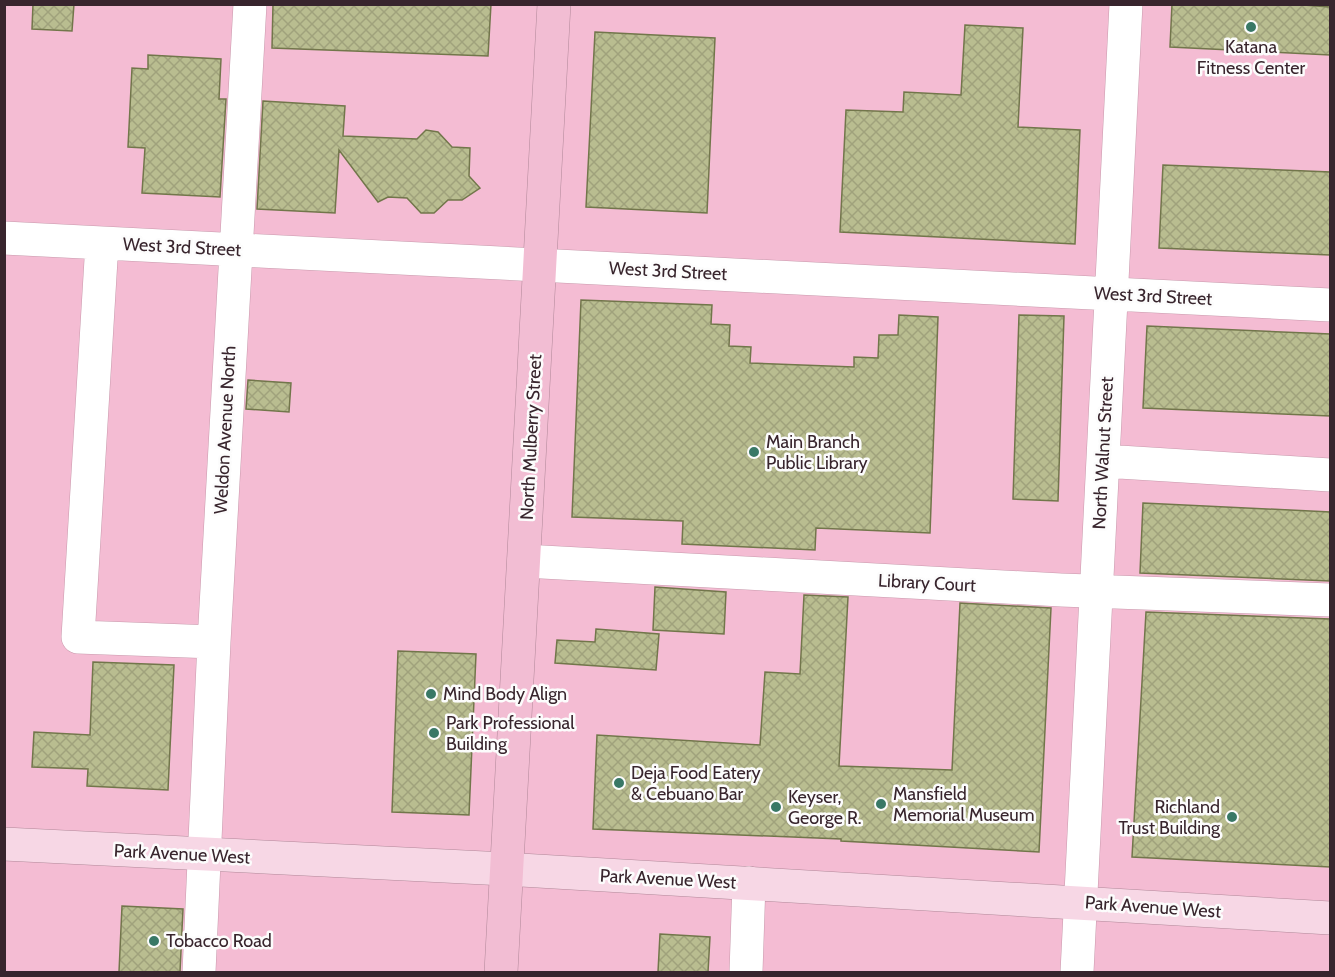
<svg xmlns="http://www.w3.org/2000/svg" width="1335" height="977" font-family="Cabin,sans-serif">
  <defs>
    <pattern id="building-cross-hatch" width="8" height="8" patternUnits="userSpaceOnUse" patternTransform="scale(1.5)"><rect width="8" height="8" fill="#b9bd90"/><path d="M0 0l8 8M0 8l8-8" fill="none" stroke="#a0a27c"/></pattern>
  </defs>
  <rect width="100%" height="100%" fill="#fccbdf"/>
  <!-- built -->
  <path fill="#f4bcd3" d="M5 5H1330V972H5Z"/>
  <!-- building -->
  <path fill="url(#building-cross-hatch)" stroke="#72764b" stroke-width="1.5" d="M33 4H74L72 31 32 29Z
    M273 4H491L488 56 272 48Z
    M1172 4H1290L1330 7V55L1170 47Z
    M965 25 1023 28 1018 127 1080 130 1075 244 840 232 846 110 903 112 904 92 961 95Z
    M595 32 715 38 707 213 586 207Z
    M148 55 221 59 219 99H226L220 197 142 193 145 148 128 147 132 68 148 69Z
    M263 101 345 106 343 136 417 139 426 130 438 132 452 147 470 148 469 176 480 188 462 200H448L434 213H421L407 198 388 197 378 202 339 150 335 213 257 209Z
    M1163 165 1330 172V255L1159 248Z
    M581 300 712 305 711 324 730 325 729 346 751 347 750 363 854 367V357L878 358 879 335H898L899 315 938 317 930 533 816 528 815 550 682 544 683 521 572 517Z
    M1019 315 1064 316 1058 501 1013 499Z
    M1147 326 1330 334V416L1143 408Z
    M248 380 291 383 289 412 246 409Z
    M1143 503 1330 512V581L1140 573Z
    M655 587 726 592 724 634 653 630Z
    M804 595 848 597 839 766 952 770 960 603 1051 608 1039 852 841 841V839L593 829 597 735 760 745 765 672 800 674Z
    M1146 612 1330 619V867L1132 857Z
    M596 629 659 634 656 670 555 663 557 640 595 642Z
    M398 651 476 654 469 815 392 812Z
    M93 662 174 665 168 790 87 786 88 769 32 767 34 732 90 735Z
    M122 906 183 909 180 972H119Z
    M660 934 710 937 708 972H658Z"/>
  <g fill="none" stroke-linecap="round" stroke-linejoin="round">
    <!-- minor casing -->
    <g stroke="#c899ac" stroke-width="34">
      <path id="minor" d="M4 238 1330 305
        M102 243 78 637 214 642
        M1103 461 1330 475
        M524 561 1061 590 1330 600
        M199 972 214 642 250 4
        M746 972 749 883
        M1077 972 1126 4"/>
    </g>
    <!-- major casing -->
    <g stroke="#b18899" stroke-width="34">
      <path id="major" d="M4 844 505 869 1330 918"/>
    </g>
    <!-- highway casing -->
    <g stroke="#b18899" stroke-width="34">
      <path id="highway" d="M501 972 554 4"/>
    </g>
    <!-- minor -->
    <use href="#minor" stroke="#fff" stroke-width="33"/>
    <!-- major -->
    <use href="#major" stroke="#f7d7e5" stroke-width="33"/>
    <!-- highway -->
    <use href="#highway" stroke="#f2bdd3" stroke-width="33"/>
  </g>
  <!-- markers -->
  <g fill="#397866" stroke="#fcfcfc" stroke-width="2">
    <circle cx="1251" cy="27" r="6"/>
    <circle cx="754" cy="452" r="6"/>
    <circle cx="431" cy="694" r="6"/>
    <circle cx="434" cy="733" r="6"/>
    <circle cx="619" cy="783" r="6"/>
    <circle cx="881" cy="804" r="6"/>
    <circle cx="776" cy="807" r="6"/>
    <circle cx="1232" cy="817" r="6"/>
    <circle cx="154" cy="941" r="6"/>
  </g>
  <g text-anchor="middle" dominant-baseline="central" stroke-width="5" stroke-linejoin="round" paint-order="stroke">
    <!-- poi labels -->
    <g font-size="18" fill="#38252d" stroke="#fcfcfc" text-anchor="start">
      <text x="1251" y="47" text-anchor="middle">Katana<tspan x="1251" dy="21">Fitness Center</tspan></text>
      <text x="766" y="442">Main Branch<tspan x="766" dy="21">Public Library</tspan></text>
      <text x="443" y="694">Mind Body Align</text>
      <text x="446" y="723">Park Professional<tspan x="446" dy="21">Building</tspan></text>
      <text x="631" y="773">Deja Food Eatery<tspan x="631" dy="21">&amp; Cebuano Bar</tspan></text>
      <text x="893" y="794">Mansfield<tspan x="893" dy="21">Memorial Museum</tspan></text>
      <text x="788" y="797">Keyser,<tspan x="788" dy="21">George R.</tspan></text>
      <text x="1220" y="807" text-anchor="end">Richland<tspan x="1220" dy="21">Trust Building</tspan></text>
      <text x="166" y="941">Tobacco Road</text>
    </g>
    <!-- street labels -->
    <g font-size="18" fill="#38252d" stroke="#fcfcfc">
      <text transform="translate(182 247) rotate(3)">West 3rd Street</text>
      <text transform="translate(668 271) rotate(3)">West 3rd Street</text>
      <text transform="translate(1153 296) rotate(3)">West 3rd Street</text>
      <text transform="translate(225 430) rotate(-87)">Weldon Avenue North</text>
      <text transform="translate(531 437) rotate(-87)">North Mulberry Street</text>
      <text transform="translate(1103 453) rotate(-87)">North Walnut Street</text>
      <text transform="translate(927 583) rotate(3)">Library Court</text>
      <text transform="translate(182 854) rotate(3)">Park Avenue West</text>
      <text transform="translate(668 879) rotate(3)">Park Avenue West</text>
      <text transform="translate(1153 907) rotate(4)">Park Avenue West</text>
    </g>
  </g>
  <!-- border -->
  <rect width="1335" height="977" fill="none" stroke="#38252d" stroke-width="12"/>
</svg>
